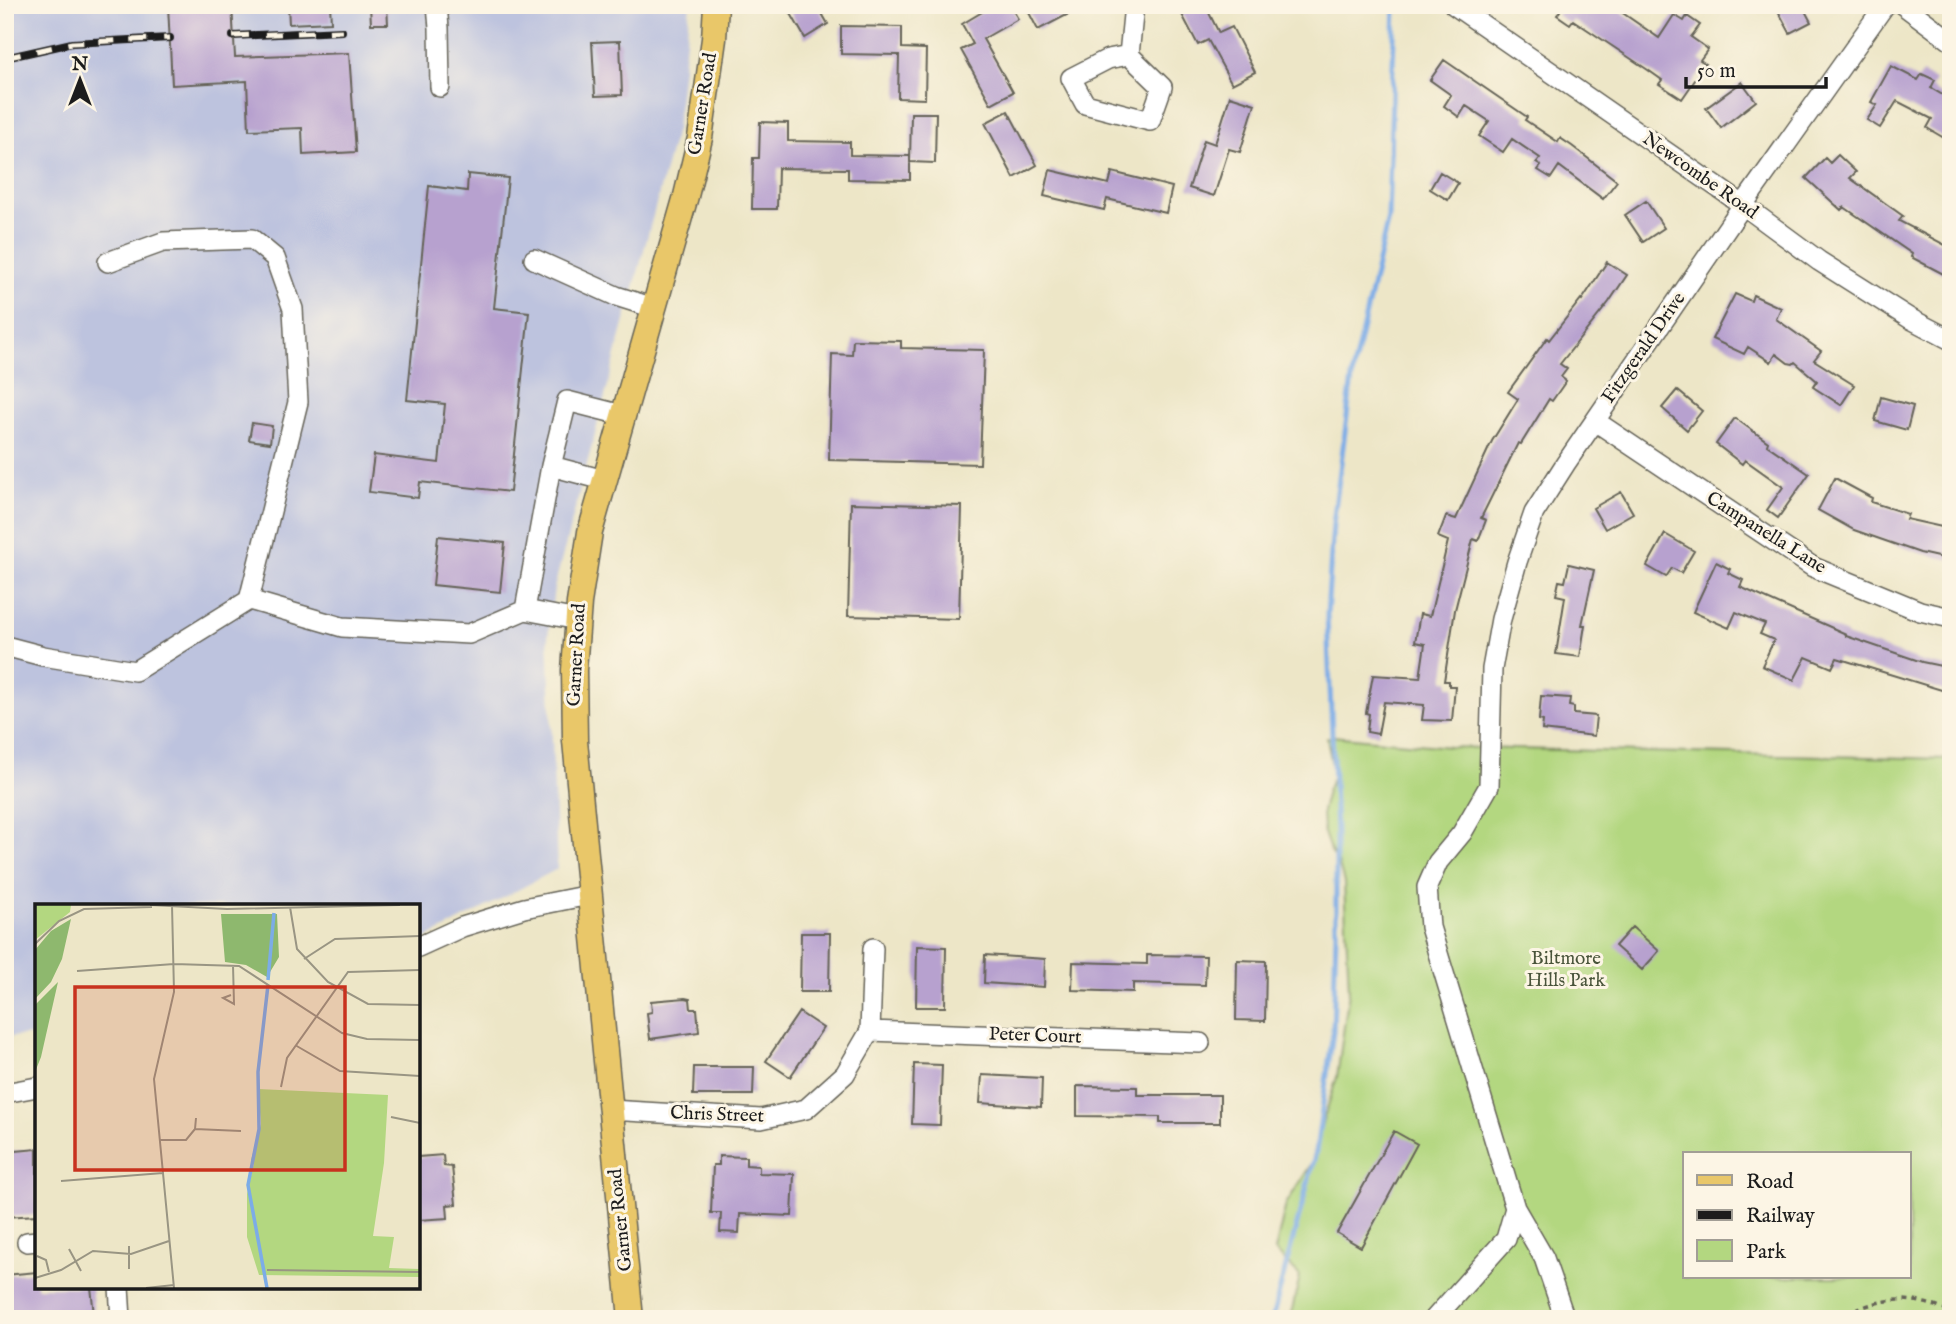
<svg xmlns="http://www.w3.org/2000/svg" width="1956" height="1324" font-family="'IM FELL English',serif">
  <rect width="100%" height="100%" fill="#fcf5e5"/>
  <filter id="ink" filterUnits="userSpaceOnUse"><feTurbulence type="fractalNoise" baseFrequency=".0143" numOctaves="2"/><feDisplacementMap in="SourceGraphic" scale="14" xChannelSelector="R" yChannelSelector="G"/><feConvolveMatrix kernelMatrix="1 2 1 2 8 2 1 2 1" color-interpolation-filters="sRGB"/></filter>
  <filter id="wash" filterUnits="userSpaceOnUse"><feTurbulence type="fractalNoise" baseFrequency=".00686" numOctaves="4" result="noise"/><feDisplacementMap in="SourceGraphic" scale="28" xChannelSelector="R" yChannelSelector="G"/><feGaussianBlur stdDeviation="1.57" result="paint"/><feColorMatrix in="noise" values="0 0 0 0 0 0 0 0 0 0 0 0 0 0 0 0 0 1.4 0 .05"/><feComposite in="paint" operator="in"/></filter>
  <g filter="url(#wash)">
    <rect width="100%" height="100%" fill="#ede6c7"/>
    <!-- industrial -->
    <path fill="#bdc3de" d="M5 5H690L676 129 554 588 548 636 557 869 418 943V906H37V1035L5 1037Z"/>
    <!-- green -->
    <path fill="#b3d780" stroke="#687a4e" stroke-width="2" fill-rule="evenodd" d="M1332 736 1450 747 1514 749 1951 759V1319H1290L1300 1276 1275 1251 1286 1204 1312 1163 1317 1140 1337 1077 1349 991 1344 883 1339 865 1330 850 1323 830 1322 811 1327 791 1334 775 1327 738ZM1685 1154H1909V1277H1685Z"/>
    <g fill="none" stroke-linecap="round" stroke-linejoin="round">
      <!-- stream -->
      <path stroke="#7cace7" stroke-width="5" d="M1272 1319 1316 1152 1333 1032 1336 935V831L1327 615 1333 524 1353 370 1388 218 1395 5"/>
    </g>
    <g id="blocks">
      <!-- building -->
      <path fill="#b7a1cf" d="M168 5H232L235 57 349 53 356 152 303 155 302 128 249 130 247 81 172 85Z
        M288 5H330L331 22 289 24Z
        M370 5H387L388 24H371Z
        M786 5H817L828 24 805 38Z
        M994 5H1010L1018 19 983 39 1013 92 991 104 961 50 973 44 962 24Z
        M1025 5H1086L1038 30Z
        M1177 5H1205L1219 33 1232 27 1255 72 1232 84 1208 40 1198 45Z
        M1551 5H1611L1659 38 1674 15 1684 21 1687 16 1700 25 1691 37 1708 49 1700 60 1706 64 1682 99 1659 84 1662 80 1648 70 1573 20 1570 24 1557 15 1560 11Z
        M1775 5H1802L1811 22 1790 33Z
        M841 26 902 27V48L926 49 925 99 898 98 899 55 841 54Z
        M620 41 622 95 595 96 592 42Z
        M1444 60 1527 117 1525 120 1558 142 1560 138 1572 146 1617 181 1603 199 1559 166 1551 178 1538 170 1541 166 1536 163 1540 158 1512 139 1503 152 1479 136 1489 121 1466 106 1459 117 1444 106 1451 95 1430 80Z
        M1891 66 1918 80 1922 74 1935 80 1931 88 1951 100V142L1927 128 1932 119 1897 101 1880 128 1867 120 1877 105 1871 102Z
        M1742 82 1756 101 1721 128 1706 108Z
        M1230 96 1255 104 1240 152 1229 149 1214 196 1189 188 1204 140 1215 144Z
        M1008 111 1037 165 1014 178 985 123Z
        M911 113H936L935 163 910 162Z
        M760 122 788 123V141L850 142V155L910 156V180L848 179V169L778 168 777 209H752L753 158H759Z
        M1838 155 1856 172 1850 178 1903 216 1899 221 1951 248V278L1911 257 1912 254 1844 207 1841 210 1806 178 1825 158 1830 163Z
        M1050 170 1109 184 1112 172 1172 187 1166 213 1107 199 1104 210 1044 196Z
        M1440 172 1458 183 1448 200 1430 189Z
        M468 174 508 178 494 308 529 312 510 492 420 482 418 498 369 492 374 455 439 463 445 404 407 400 429 186 467 191Z
        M1646 201 1664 228 1643 242 1625 215Z
        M1607 262 1627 275 1609 302 1560 364 1567 369 1561 377 1566 381 1552 401 1549 399 1521 444 1518 443 1481 518 1486 520 1478 541 1473 539 1455 610 1444 681H1449V686H1455L1452 721 1422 720 1424 705 1384 702 1378 734 1367 732 1369 714 1366 713 1373 675 1420 678 1425 644 1415 642 1420 614 1430 616 1448 541 1438 537 1446 516 1456 519 1492 441 1518 399 1508 392 1547 338 1549 340 1581 299 1582 300Z
        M1735 294 1751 301 1753 295 1781 308 1776 319 1821 351 1814 360 1854 385 1841 405 1813 387 1817 381 1795 362 1793 364 1788 363 1776 354 1771 362 1748 347 1744 354 1712 339Z
        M853 340 901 341V348L984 350 980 464 829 460 832 354 852 355Z
        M1677 390 1702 411 1687 430 1662 408Z
        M1881 397 1913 406 1907 430 1875 421Z
        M1735 418 1768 442 1767 445 1809 474 1778 518 1767 510 1783 487 1745 460 1742 464 1716 444Z
        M252 423 272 426 270 443 249 440Z
        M1835 478 1872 498 1871 502 1908 514 1906 519 1951 529V560L1920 553 1854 530 1818 510Z
        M1621 492 1633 513 1605 529 1593 508Z
        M851 503 962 506 959 619 848 616Z
        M1665 534 1694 551 1681 573 1672 568 1666 577 1647 566Z
        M438 536 505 543 500 592 433 585Z
        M1716 562 1730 569 1728 573 1743 580 1740 587 1846 634V636L1922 662 1951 668 1948 692 1837 658 1832 668 1806 657 1794 680 1762 666 1774 640 1760 634 1765 624 1736 612 1729 628 1693 612Z
        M1569 564 1594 570 1582 625H1585L1580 657 1556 654 1565 597 1556 595 1559 581 1565 582Z
        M1541 696 1570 698 1569 706 1574 707V714L1596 716 1594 736 1542 730 1543 721 1539 720Z
        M1632 927 1659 951 1642 970 1615 946Z
        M801 933H830L829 992H800Z
        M917 946 946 947 945 1007H916Z
        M985 955 1045 959 1044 987 984 983Z
        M1147 955 1206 956 1205 985 1133 983V992L1072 990 1073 962 1147 964Z
        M1237 960 1266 961 1265 1021 1236 1020Z
        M685 998 690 999 691 1009H697L699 1032 650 1039 647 1013 652 1012 651 1001Z
        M799 1012 823 1028 790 1077 766 1061Z
        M914 1064 942 1065 940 1125 912 1124Z
        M694 1067H754L753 1095H693Z
        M982 1075 1042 1078 1041 1107 980 1103Z
        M1077 1086 1137 1087V1095H1220V1123H1160V1117L1077 1116Z
        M1394 1131 1417 1144 1361 1247 1337 1233Z
        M37 1149V1215L5 1217V1152Z
        M443 1155 444 1166 452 1167 456 1204 447 1205 448 1218 418 1220V1157Z
        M719 1156 746 1157V1165L759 1166V1173L794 1174 792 1216 740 1214 739 1233 720 1232 721 1213H711L713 1165H719Z
        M37 1272V1287H91L94 1315 51 1319H5V1275Z"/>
    </g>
  </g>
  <g filter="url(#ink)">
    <use href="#blocks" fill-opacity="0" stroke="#656358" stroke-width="2"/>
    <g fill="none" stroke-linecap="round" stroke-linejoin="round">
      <!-- minor casing -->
      <g stroke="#656358" stroke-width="22">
        <path id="minor" d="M437 5 439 28 440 87
          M1454 5 1743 205 1819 261 1909 318 1951 340
          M1903 5 1951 41
          M1129 55 1162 87 1150 121 1085 104 1071 78 1108 59Z
          M1129 55 1134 5
          M534 259 616 296 654 308
          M108 262 163 242 252 239 275 258 293 309 298 402 249 600 342 627 469 634 525 610
          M1595 421 1813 567 1920 611 1951 618
          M551 466 604 480
          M578 620 525 610 551 466 567 401 622 415
          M5 646 43 656 135 671 249 600
          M418 947 462 927 524 908 589 895
          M870 1031 1200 1043
          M5 1093 37 1087
          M610 1110 761 1119 806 1109 845 1074 870 1031 873 948
          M1515 1208 1544 1258 1565 1319
          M27 1242 37 1241
          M119 1287 121 1319
          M1434 1319 1506 1239 1515 1208 1430 927 1427 887 1438 862 1462 833 1489 786 1492 669 1501 619 1517 562 1534 513 1566 463 1743 205 1885 5"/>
      </g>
      <!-- major casing -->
      <g stroke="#656358" stroke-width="27">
        <path id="major" d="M631 1319 575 741 574 670 579 603 590 532 686 196 700 138 714 39 716 5"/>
      </g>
      <!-- path -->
      <path stroke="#656358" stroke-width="3.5" stroke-dasharray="5 5" stroke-linecap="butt" d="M1838 1319C1876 1297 1912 1293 1951 1313"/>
      <!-- minor -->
      <use href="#minor" stroke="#fff" stroke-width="19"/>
      <!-- major -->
      <use href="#major" stroke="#e9c769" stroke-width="24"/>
      <!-- rail casing -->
      <g stroke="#1c1c1c" stroke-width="8">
        <path id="rail" d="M233 36 342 31
          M5 58 72 43 170 38"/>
      </g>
      <!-- rail -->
      <use href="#rail" stroke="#fcf5e5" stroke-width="5" stroke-dasharray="16" stroke-linecap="butt"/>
    </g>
  </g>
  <g text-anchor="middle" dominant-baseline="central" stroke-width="6" stroke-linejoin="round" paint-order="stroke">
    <!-- street labels -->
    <g font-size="19" fill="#1c1c1c" stroke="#fcf5e5">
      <text transform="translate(703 104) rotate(-81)">Garner Road</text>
      <text transform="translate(1700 176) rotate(35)">Newcombe Road</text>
      <text transform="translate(1644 348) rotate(-55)">Fitzgerald Drive</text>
      <text transform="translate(1766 533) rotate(32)">Campanella Lane</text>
      <text transform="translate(577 655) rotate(-87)">Garner Road</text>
      <text transform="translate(1035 1036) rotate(2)">Peter Court</text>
      <text transform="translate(717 1115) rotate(2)">Chris Street</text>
      <text transform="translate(621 1220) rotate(-96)">Garner Road</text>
    </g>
    <!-- park labels -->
    <g font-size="19" fill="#49543a" stroke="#fcf5e5">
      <text x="1566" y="959">Biltmore<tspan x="1566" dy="22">Hills Park</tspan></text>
    </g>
  </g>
  <!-- overview -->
  <g transform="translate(35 904)">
    <rect width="385" height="385" fill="#ede6c7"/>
    <path d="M0 1H36L35 8 0 36ZM223 185 353 191 349 259 338 332 359 333 354 364 385 365V373L224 371 212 333V290L219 259 216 256 226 220Z" fill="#b3d780"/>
    <path d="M186 10H242L244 53 232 73 211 61 190 58ZM36 15 27 55 16 78 0 95V46L16 27ZM23 78 6 153 0 168V101Z" fill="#8eb86e"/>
    <path fill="none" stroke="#7cace7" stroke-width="3.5" d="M233 76 239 9M232 384 213 281 224 225 223 168 233 81"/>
    <path fill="none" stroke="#999583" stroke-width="2" d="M115 1 192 5 365 1M137 1 139 88 119 175 139 384M255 3 262 45 293 78 333 100 385 101M0 40 24 17 49 5 117 3M269 55 300 35 385 32M42 67 139 60 204 62 307 129 332 135 385 136M196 91 188 94 199 100 198 61M260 141 305 167 385 172M246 183 252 154 313 68 385 66M356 213 385 219M160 225 206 227M124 236H151L160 225 161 214M26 277 128 269M94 342V365M34 345 46 367M2 352 11 356 14 368M232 366 385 368M0 374 26 366 58 347 96 350 134 337M111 384 139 381"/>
    <path fill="#c8321e" fill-opacity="0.15" stroke="#c8321e" stroke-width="3.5" d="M40 83H310V266H40Z"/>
    <rect width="385" height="385" fill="none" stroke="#1c1c1c" stroke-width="3.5"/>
  </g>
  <!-- margin -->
  <rect width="1956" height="1324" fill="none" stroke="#fcf5e5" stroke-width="28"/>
  <!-- legend -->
  <rect x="1683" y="1152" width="228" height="126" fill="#fcf5e5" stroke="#a29e95" stroke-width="2"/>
  <rect x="1697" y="1175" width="35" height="10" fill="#e9c769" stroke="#a29e95" stroke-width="2"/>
  <text x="1746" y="1188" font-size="21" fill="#1c1c1c">Road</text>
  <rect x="1697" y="1210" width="35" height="10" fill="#1c1c1c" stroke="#a29e95" stroke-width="2"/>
  <text x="1746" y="1222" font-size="21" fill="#1c1c1c">Railway</text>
  <rect x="1697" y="1240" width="35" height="21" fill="#b3d780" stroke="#a29e95" stroke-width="2"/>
  <text x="1746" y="1258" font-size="21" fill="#1c1c1c">Park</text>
  <!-- north arrow -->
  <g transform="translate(80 80)" stroke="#fcf5e5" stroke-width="5" paint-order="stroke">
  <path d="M0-5L12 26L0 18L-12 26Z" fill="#1c1c1c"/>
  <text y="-10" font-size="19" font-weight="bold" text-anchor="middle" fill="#1c1c1c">N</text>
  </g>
  <!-- scale -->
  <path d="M1686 77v10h140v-10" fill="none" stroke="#1c1c1c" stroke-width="3.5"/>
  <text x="1697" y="77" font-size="21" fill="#1c1c1c" stroke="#fcf5e5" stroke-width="5" paint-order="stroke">50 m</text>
</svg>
